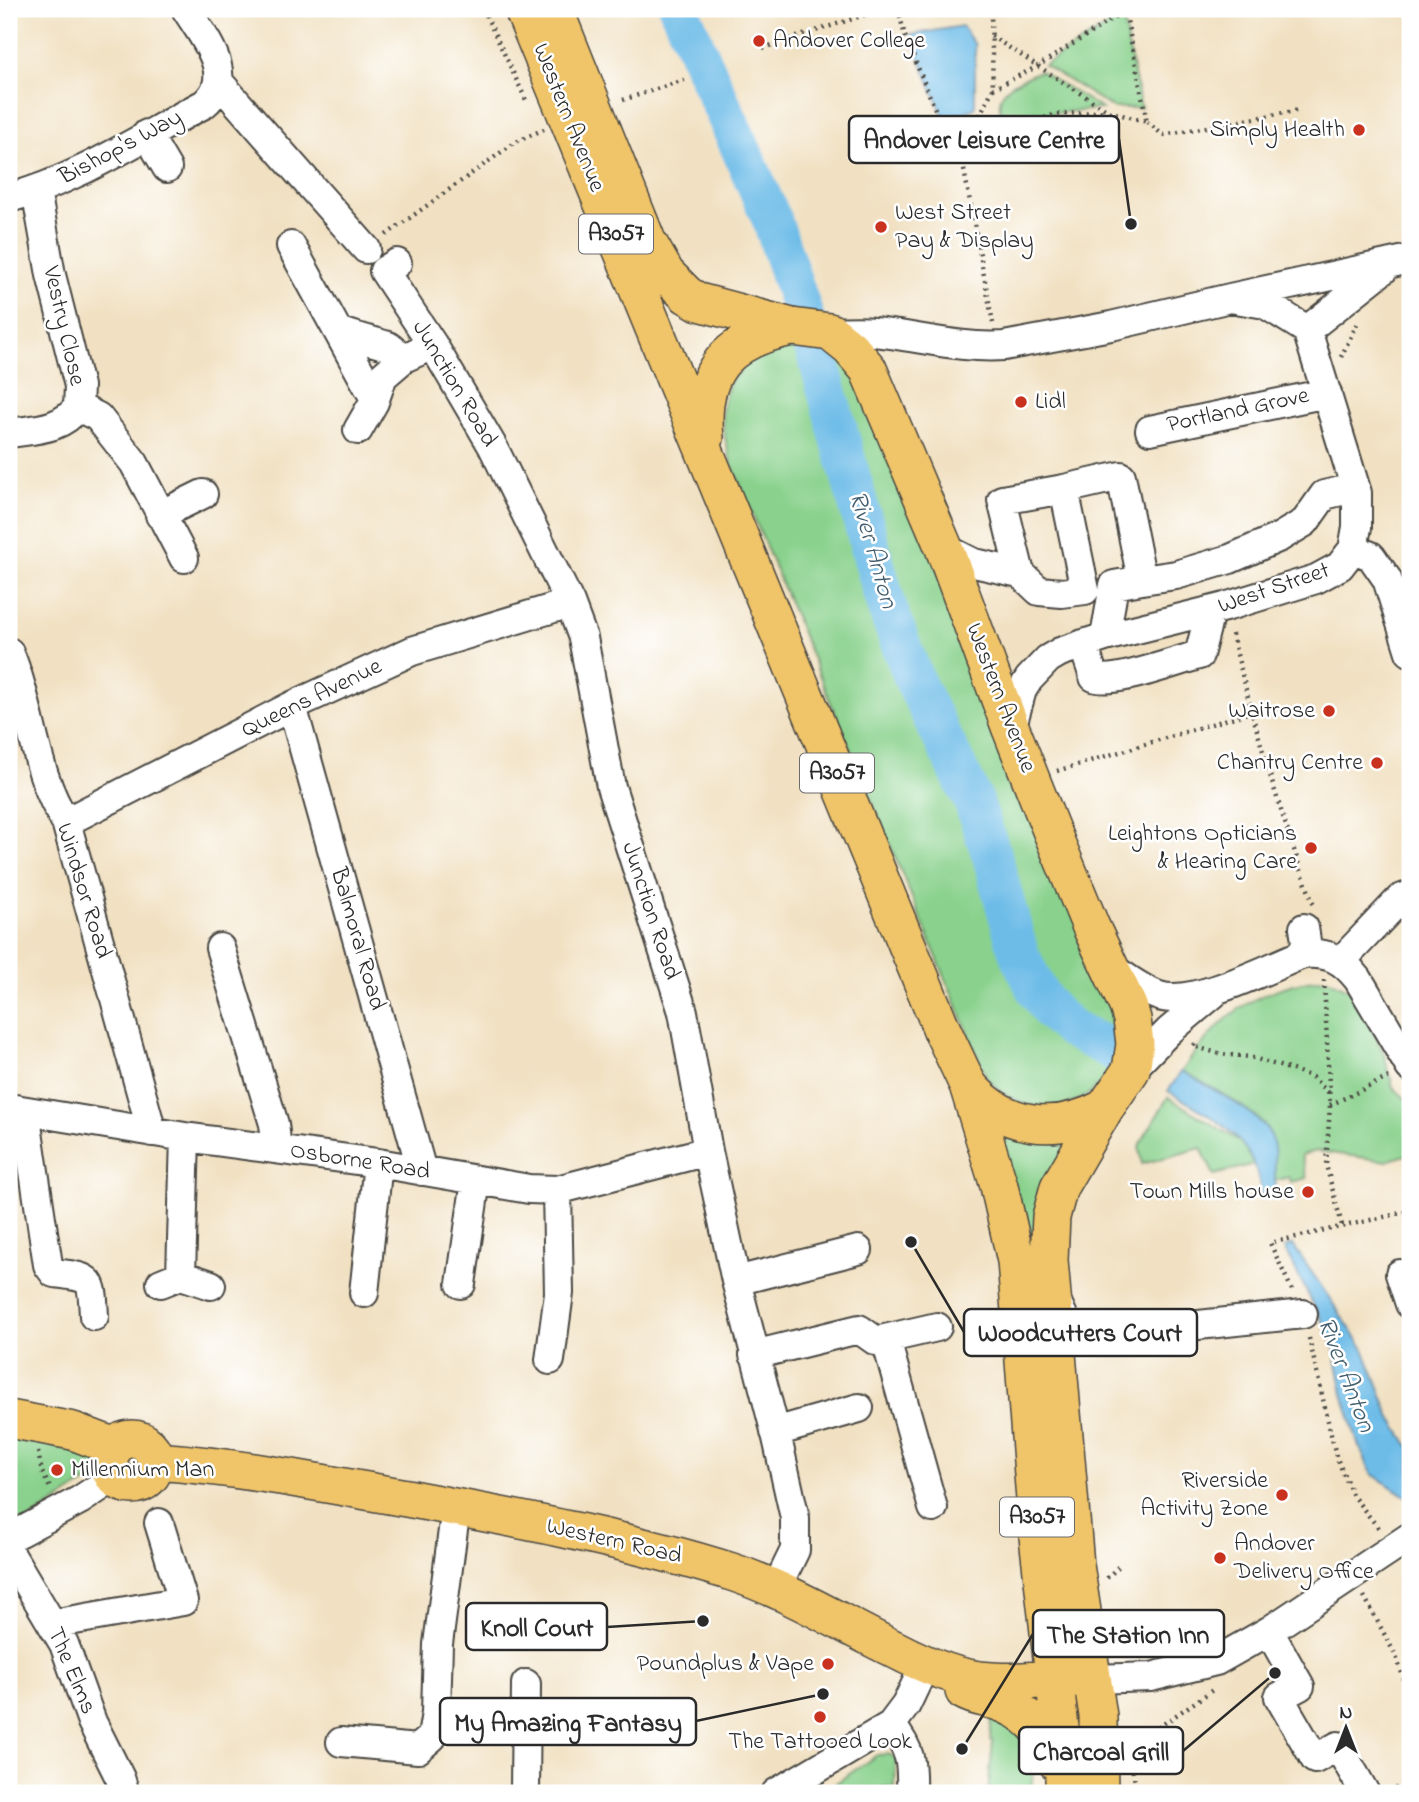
<svg xmlns="http://www.w3.org/2000/svg" width="1419" height="1802" font-family="'Indie Flower',sans-serif">
  <rect width="100%" height="100%" fill="#fff"/>
  <filter id="ink" filterUnits="userSpaceOnUse"><feTurbulence type="fractalNoise" baseFrequency=".0143" numOctaves="2"/><feDisplacementMap in="SourceGraphic" scale="14" xChannelSelector="R" yChannelSelector="G"/><feConvolveMatrix kernelMatrix="1 2 1 2 8 2 1 2 1" color-interpolation-filters="sRGB"/></filter>
  <filter id="wash" filterUnits="userSpaceOnUse"><feTurbulence type="fractalNoise" baseFrequency=".00686" numOctaves="4" result="noise"/><feDisplacementMap in="SourceGraphic" scale="28" xChannelSelector="R" yChannelSelector="G"/><feGaussianBlur stdDeviation="1.57" result="paint"/><feColorMatrix in="noise" values="0 0 0 0 0 0 0 0 0 0 0 0 0 0 0 0 0 1.4 0 .05"/><feComposite in="paint" operator="in"/></filter>
  <g filter="url(#wash)">
    <rect width="100%" height="100%" fill="#f1e1c2"/>
    <!-- green -->
    <path fill="#89d18c" stroke="#5a7e5c" stroke-width="2" d="M1119 19 1123 20 1141 108H1113L1044 65Z
      M1040 71 1102 109 1053 113 1006 128C988 91 1010 84 1040 71Z
      M819 345 855 368 1121 1020C1121 1030 1124 1044 1122 1053 1120 1059 1114 1066 1110 1071 1082 1117 1021 1119 987 1078L732 465C720 425 713 389 751 360 758 354 765 349 775 347 788 343 805 345 819 345Z
      M1319 979 1330 980 1350 990 1360 1005 1384 1054 1393 1087 1410 1103V1154L1386 1161 1317 1151 1301 1155 1307 1178 1291 1182 1289 1177 1274 1181C1274 1163 1275 1143 1266 1127 1257 1112 1200 1081 1182 1071 1219 1017 1253 989 1319 979Z
      M1168 1097 1241 1142 1254 1164 1214 1175 1201 1148 1142 1164 1139 1146Z
      M997 1130 1065 1139 1046 1333Z
      M9 1437 92 1454 104 1471 9 1533Z
      M992 1716C1001 1721 1014 1726 1021 1734 1036 1748 1034 1775 1032 1793H988L993 1741 990 1740Z
      M888 1754 895 1757 896 1761 895 1788H829L877 1755Z"/>
    <!-- water -->
    <path fill="#6dbce8" stroke="#4c748a" stroke-width="2" d="M962 26 975 45V108L945 120 910 35Z
      M1182 1071C1205 1085 1264 1115 1272 1138 1278 1155 1272 1175 1277 1192L1262 1196C1260 1186 1258 1174 1254 1164 1238 1127 1200 1110 1168 1091Z
      M1293 1245 1364 1349 1391 1418 1410 1448V1499L1372 1474 1358 1444 1343 1394 1333 1342 1284 1248Z"/>
    <g fill="none" stroke-linecap="round" stroke-linejoin="round">
      <!-- river -->
      <path stroke="#6dbce8" stroke-width="40" d="M679 9 772 220 819 362 886 605 915 682 973 800 992 856 1019 954 1036 989 1051 1011 1070 1028 1118 1053"/>
    </g>
  </g>
  <g filter="url(#ink)">
    <g fill="none" stroke-linecap="round" stroke-linejoin="round">
      <!-- minor casing -->
      <g stroke="#494642" stroke-width="32">
        <path id="minor" d="M218 81 366 249
          M147 134 167 168
          M36 190 51 275 79 386 78 407 98 417 134 463 184 558
          M9 198C79 179 140 138 204 104 238 76 203 37 186 9
          M291 246 375 399
          M397 263 384 271 433 345 493 447 570 603 583 638 611 787 683 1012 708 1151 736 1281 777 1438 795 1518V1550L776 1589
          M1307 330 1384 269
          M340 332 388 346 404 358
          M830 332C844 332 859 330 874 332 917 336 960 349 1004 346L1111 326 1230 298 1410 259
          M358 430 374 402 383 376 404 358 433 345
          M1150 430 1327 393
          M9 433C35 429 61 430 78 407
          M160 515 203 494
          M944 548 974 563 1020 573 1039 591 1062 593 1085 590 1064 489 1121 476 1142 580 1114 585 1105 637
          M1353 549 1371 556 1387 579 1410 652
          M1020 573 1002 500 1064 489
          M1142 580 1176 575 1230 559 1280 537 1305 522 1324 495 1341 491 1357 493
          M1083 644 1094 677C1113 685 1176 661 1199 655L1210 612
          M9 652C32 706 33 772 66 822L152 1132
          M292 706 422 1171
          M1011 729 1022 690 1029 679 1048 659 1060 652 1105 637 1225 607 1316 579 1340 566 1353 549 1357 527V493L1307 330 1265 304 1230 298
          M66 822 292 706 412 651 570 603
          M220 948 274 1124 277 1149
          M1303 954 1306 941 1304 928
          M1341 961 1400 899 1410 895
          M1107 965C1123 975 1141 990 1159 996 1193 1007 1269 968 1303 954 1329 952 1342 959 1358 979L1410 1067
          M1131 1070 1169 1031 1213 994
          M9 1108 185 1137 378 1163 529 1189 557 1190 708 1151
          M25 1111 48 1265 54 1273C92 1278 92 1276 94 1316
          M1400 1274 1410 1304
          M181 1275 185 1137
          M736 1281 858 1250
          M161 1283 181 1275 211 1285
          M461 1284 476 1180
          M364 1293 378 1163
          M1055 1298 1068 1327 1081 1333 1113 1334 1303 1314
          M886 1340 933 1508
          M754 1355 859 1329 876 1341 937 1327
          M550 1360 559 1293 557 1190
          M775 1432 859 1408
          M9 1538 80 1500 115 1477
          M9 1552 64 1644 92 1722 120 1778 125 1793
          M52 1624 183 1601 159 1523
          M1269 1631 1300 1686 1279 1697 1315 1759 1338 1746 1365 1793
          M1094 1679 1151 1677 1216 1661 1269 1631 1410 1537
          M891 1725C911 1750 912 1762 911 1793
          M341 1742 418 1749 432 1737 436 1713 438 1644 456 1507
          M525 1793 526 1684
          M776 1793 891 1725 906 1705 925 1665"/>
      </g>
      <!-- major casing -->
      <g stroke="#494642" stroke-width="40">
        <path id="major" d="M523 9 942 1030 968 1085 999 1186 1016 1261 1038 1537 1064 1762V1793
          M554 9 647 241 666 274 687 295 699 302 792 327 830 332 850 348 868 369 944 548 1011 729 1051 830 1091 927 1128 1006 1132 1019 1135 1044 1131 1070 1105 1108 1059 1187 1051 1217 1049 1260 1075 1565 1098 1716 1099 1793
          M705 438C698 371 728 339 792 327
          M968 1085C1004 1129 1056 1134 1105 1108
          M9 1419 73 1431 115 1447
          M109 1462a23 23 0 1 1 46 0a23 23 0 1 1-46 0Z
          M155 1461C242 1467 326 1484 412 1499 519 1519 627 1539 732 1572 789 1591 840 1623 894 1649 919 1662 945 1674 973 1679 1008 1685 1044 1678 1079 1678
          M964 1691C974 1697 986 1698 996 1701 1028 1711 1046 1732 1057 1762"/>
      </g>
      <!-- path -->
      <path stroke="#494642" stroke-width="4.5" stroke-dasharray="2 5" stroke-linecap="butt" d="M483 9 526 100
        M898 9 905 36 940 121 961 154 993 323
        M949 9 991 12 1125 10
        M991 36 1108 111 1147 122 1125 10
        M763 48 883 9
        M993 89 1038 66 1125 11
        M623 100 687 79
        M1147 122 1163 135 1300 110
        M961 153 993 89 991 12
        M961 154 1013 129 1053 115 1106 111
        M386 235 514 143 544 129
        M1341 357 1357 324
        M1232 634C1254 726 1281 817 1314 906
        M1057 771 1251 712
        M1324 980 1330 1105 1326 1165 1342 1225
        M1195 1044 1193 1046 1221 1054 1250 1057 1296 1071 1312 1077 1329 1093
        M1330 1105 1389 1077
        M1292 1290 1270 1243 1410 1211
        M1309 1338 1336 1456 1353 1496 1380 1530
        M38 1452 42 1472 51 1490
        M1107 1578 1120 1565
        M1364 1596 1396 1656 1410 1697
        M831 1790 889 1791
        M1139 1793C1131 1771 1128 1757 1143 1738L1214 1689
        M1390 1793 1410 1778
        M1405 1793 1410 1784"/>
      <!-- minor -->
      <use href="#minor" stroke="#fff" stroke-width="28"/>
      <!-- major -->
      <use href="#major" stroke="#f0c469" stroke-width="37"/>
    </g>
  </g>
  <!-- markers -->
  <g fill="#c8321e" stroke="#fff" stroke-width="2.5">
    <circle cx="759" cy="41" r="7"/>
    <circle cx="1359" cy="130" r="7"/>
    <circle cx="881" cy="227" r="7"/>
    <circle cx="1021" cy="402" r="7"/>
    <circle cx="1329" cy="711" r="7"/>
    <circle cx="1377" cy="763" r="7"/>
    <circle cx="1311" cy="848" r="7"/>
    <circle cx="1308" cy="1192" r="7"/>
    <circle cx="57" cy="1470" r="7"/>
    <circle cx="1282" cy="1495" r="7"/>
    <circle cx="1220" cy="1558" r="7"/>
    <circle cx="828" cy="1664" r="7"/>
    <circle cx="820" cy="1717" r="7"/>
  </g>
  <g text-anchor="middle" dominant-baseline="central" stroke-width="5" stroke-linejoin="round" paint-order="stroke">
    <!-- shield labels -->
    <g fill="#fff" stroke="#6b6b6b" stroke-width="2">
      <rect x="579" y="214.5" width="74" height="39" rx="5"/>
      <rect x="800" y="753.5" width="74" height="39" rx="5"/>
      <rect x="1000" y="1497.5" width="74" height="39" rx="5"/>
    </g>
    <g font-size="23" font-weight="bold" fill="#2b2b2b">
      <text x="616" y="234">A3057</text>
      <text x="837" y="773">A3057</text>
      <text x="1037" y="1517">A3057</text>
    </g>
    <!-- poi labels -->
    <g font-size="24" fill="#2b2b2b" stroke="#fff" text-anchor="end">
      <text x="773" y="41" text-anchor="start">Andover College</text>
      <text x="1345" y="130">Simply Health</text>
      <text x="895" y="213" text-anchor="start">West Street<tspan x="895" dy="28">Pay &amp; Display</tspan></text>
      <text x="1035" y="402" text-anchor="start">Lidl</text>
      <text x="1315" y="711">Waitrose</text>
      <text x="1363" y="763">Chantry Centre</text>
      <text x="1297" y="834">Leightons Opticians<tspan x="1297" dy="28">&amp; Hearing Care</tspan></text>
      <text x="1294" y="1192">Town Mills house</text>
      <text x="71" y="1470" text-anchor="start">Millennium Man</text>
      <text x="1268" y="1481">Riverside<tspan x="1268" dy="28">Activity Zone</tspan></text>
      <text x="1234" y="1544" text-anchor="start">Andover<tspan x="1234" dy="28">Delivery Office</tspan></text>
      <text x="814" y="1664">Poundplus &amp; Vape</text>
      <text x="820" y="1742" text-anchor="middle">The Tattooed Look</text>
    </g>
    <!-- street labels -->
    <g font-size="24" fill="#2b2b2b" stroke="#fff">
      <text transform="translate(568 118) rotate(68)">Western Avenue</text>
      <text transform="translate(121 148) rotate(-28)">Bishop's Way</text>
      <text transform="translate(63 326) rotate(77)">Vestry Close</text>
      <text transform="translate(454 384) rotate(59)">Junction Road</text>
      <text transform="translate(1238 411) rotate(-12)">Portland Grove</text>
      <text transform="translate(1274 589) rotate(-19)">West Street</text>
      <text transform="translate(1000 698) rotate(69)">Western Avenue</text>
      <text transform="translate(312 699) rotate(-26)">Queens Avenue</text>
      <text transform="translate(83 891) rotate(73)">Windsor Road</text>
      <text transform="translate(650 911) rotate(72)">Junction Road</text>
      <text transform="translate(357 939) rotate(74)">Balmoral Road</text>
      <text transform="translate(360 1162) rotate(9)">Osborne Road</text>
      <text transform="translate(614 1542) rotate(13)">Western Road</text>
      <text transform="translate(71 1671) rotate(67)">The Elms</text>
    </g>
    <!-- water labels -->
    <g font-size="26" font-style="italic" fill="#425e6d" stroke="#fff">
      <text transform="translate(872 550) rotate(74)">River Anton</text>
      <text transform="translate(1345 1375) rotate(69)">River Anton</text>
    </g>
  </g>
  <!-- callouts -->
  <path fill="none" stroke="#2b2b2b" stroke-width="2.5" d="M1131 224L1119 139M911 1242L964 1332M703 1621L607 1627M962 1749L1033 1634M823 1694L696 1721M1275 1673L1183 1751"/>
  <g fill="#2b2b2b" stroke="#fff" stroke-width="2.5">
    <circle cx="1131" cy="224" r="7"/>
    <circle cx="911" cy="1242" r="7"/>
    <circle cx="703" cy="1621" r="7"/>
    <circle cx="962" cy="1749" r="7"/>
    <circle cx="823" cy="1694" r="7"/>
    <circle cx="1275" cy="1673" r="7"/>
  </g>
  <g fill="#fff" stroke="#2b2b2b" stroke-width="2.5">
    <rect x="849" y="116" width="270" height="47" rx="7"/>
    <rect x="964" y="1309" width="233" height="47" rx="7"/>
    <rect x="466" y="1603" width="141" height="47" rx="7"/>
    <rect x="1033" y="1610" width="191" height="47" rx="7"/>
    <rect x="440" y="1698" width="256" height="47" rx="7"/>
    <rect x="1019" y="1727" width="164" height="47" rx="7"/>
  </g>
  <g font-size="26" text-anchor="middle" font-weight="bold" fill="#2b2b2b">
    <text x="984" y="148">Andover Leisure Centre</text>
    <text x="1080" y="1341">Woodcutters Court</text>
    <text x="537" y="1636">Knoll Court</text>
    <text x="1128" y="1643">The Station Inn</text>
    <text x="568" y="1731">My Amazing Fantasy</text>
    <text x="1101" y="1760">Charcoal Grill</text>
  </g>
  <!-- margin -->
  <rect width="1419" height="1802" fill="none" stroke="#fff" stroke-width="35"/>
  <!-- north arrow -->
  <g transform="translate(1346 1728)" stroke="#ffffff" stroke-width="5" paint-order="stroke">
  <path d="M0-5L12 26L0 18L-12 26Z" fill="#2b2b2b"/>
  <text y="-10" font-size="19" font-weight="bold" text-anchor="middle" fill="#2b2b2b">N</text>
  </g>
</svg>
